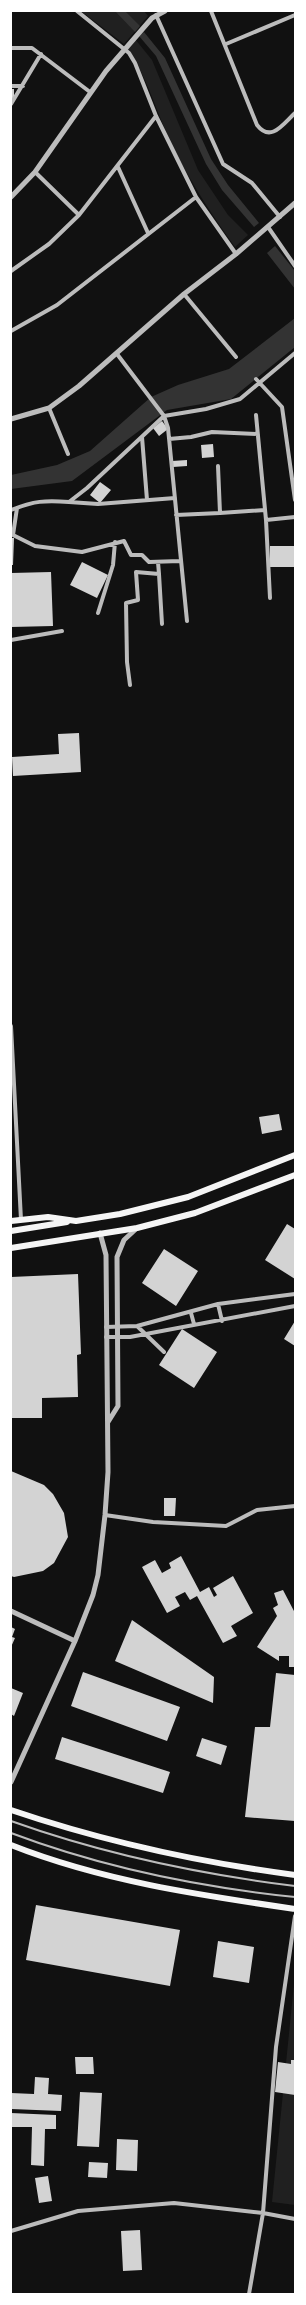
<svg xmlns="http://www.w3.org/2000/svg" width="306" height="2305" font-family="'Source Sans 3',sans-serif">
  <rect width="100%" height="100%" fill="#111"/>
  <!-- green -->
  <path fill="#202020" d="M81 11H144L148 16 124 44Z
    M135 39 152 60 198 170 228 215 248 235 235 247C209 211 186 175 167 134 155 107 145 72 127 49Z
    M295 1974V2205L272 2202Z"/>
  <!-- water -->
  <path fill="#333" d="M115 11H125L140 26 135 32Z
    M144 32 165 58 211 159 228 185 259 223 254 227 222 190 206 164 156 56 139 36Z
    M275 246 295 271V289L267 253Z
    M295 318V347L231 399 167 410 72 481 11 489V475L57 465 90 451 151 397 178 385 229 369Z"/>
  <!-- building -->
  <path fill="#d3d3d3" d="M11 89H14V99H11Z
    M162 421 168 429 159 436 153 428Z
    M213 444 214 457 202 458 201 445Z
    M187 460V466L173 467 172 461Z
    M100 482 111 490 100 503 90 495Z
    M11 538H14L13 565H11Z
    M270 546H295V567H270Z
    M82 562 108 575 97 598 70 585Z
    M51 572 53 626 11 627V573Z
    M79 733 81 772 13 776 12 757 59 754 58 734Z
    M279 1114 282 1130 262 1134 259 1117Z
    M287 1224 295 1229V1279L265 1260Z
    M164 1249 198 1271 176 1306 142 1283Z
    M78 1274 81 1354 77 1355 78 1397 42 1398V1418H11V1277Z
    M295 1321V1346L284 1339Z
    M182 1329 217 1352 194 1388 159 1365Z
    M11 1471 44 1485 53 1494 64 1513 68 1537 54 1563 43 1571 14 1577 11 1576Z
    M164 1498H176L175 1516H164Z
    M181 1556 200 1592 209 1587 214 1597 217 1595 213 1588 233 1576 253 1613 231 1626 237 1636 223 1643 197 1596 190 1600 185 1592 175 1597 180 1606 167 1613 142 1567 155 1560 162 1573 171 1568 169 1563Z
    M283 1590 295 1613V1667H289V1656H279V1661L257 1647 277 1616 273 1608 278 1605 274 1593Z
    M132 1620 214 1677 213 1703 115 1661Z
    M11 1627 15 1629 12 1637 15 1638 11 1647Z
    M83 1672 180 1707 167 1741 71 1706Z
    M276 1673 295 1675V1821L245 1817 255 1727H270Z
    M11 1688 23 1693 14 1716 11 1714Z
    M62 1737 170 1772 163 1793 55 1759Z
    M202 1738 227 1746 221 1765 196 1756Z
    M36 1905 180 1930 170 1986 26 1960Z
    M218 1941 254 1947 249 1983 213 1977Z
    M75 2057H93L94 2074H76Z
    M291 2060H295V2095L275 2092 278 2062 291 2064Z
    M35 2077 49 2078 48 2094 62 2095 61 2111 11 2109V2093L34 2094Z
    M80 2092 102 2093 99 2147 77 2146Z
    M11 2113 56 2115V2129H45L44 2166 31 2165 32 2127H11Z
    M117 2139 138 2140 137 2171 116 2170Z
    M89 2162 108 2163 107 2178 88 2177Z
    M48 2176 52 2201 39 2203 35 2178Z
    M140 2230 142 2270 123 2271 121 2231Z"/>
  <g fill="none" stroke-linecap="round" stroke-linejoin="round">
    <!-- service -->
    <path stroke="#bcbcbc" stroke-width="2" d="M11 1821C103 1854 198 1874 295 1886
      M11 1833C101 1867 199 1887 295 1897"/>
    <!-- minor -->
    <path stroke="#bcbcbc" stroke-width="4" d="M77 11 129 53 135 63 156 116 196 197 236 254
      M211 11 257 125C271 143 283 124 295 113
      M156 15 223 164 252 183 280 217
      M226 44 295 15
      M11 48H32L90 92
      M11 86H23
      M11 104 41 54
      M118 167 148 233
      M35 172 79 215
      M268 227 295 266
      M11 271 49 244 79 215 156 116
      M184 294 236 357
      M11 331 57 305 196 197
      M117 354 164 416 168 428 187 621
      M256 379 282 407 295 500
      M49 408 68 454
      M256 415 266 520 270 598
      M142 437 147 500
      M169 439 191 437 212 432 258 434
      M218 466 220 513 265 510
      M69 502 98 504 175 498
      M17 508 13 535 35 546 82 552 124 541 131 555H142L149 562 180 561
      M11 510C34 501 45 500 69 502L87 488 164 416 206 409 240 399 295 353
      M176 515 220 513
      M266 520 295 517
      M159 574 162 624
      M98 613 113 565 115 542
      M11 640 62 631
      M130 685 127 662 126 603 138 600 136 572 159 574 158 562
      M11 1026 21 1220
      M218 1304 222 1321
      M191 1313 194 1324
      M137 1326 164 1352
      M106 1327 137 1326 218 1304 295 1294
      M106 1337H130L295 1306
      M105 1515 153 1522 226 1526 257 1510 295 1506
      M11 2231 78 2211 174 2203 263 2213 295 2219
      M249 2294 263 2213 276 2047 295 1916"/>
    <!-- tertiary -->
    <path stroke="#bcbcbc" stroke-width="5" d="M11 197 35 172 106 71 152 18 165 11
      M11 419 49 408 79 386 184 294 236 254 295 203
      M108 1422 118 1406 117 1257 124 1240 137 1228
      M11 1611 75 1641
      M11 1782 75 1641 93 1595 98 1575 105 1515 108 1472 106 1255 100 1233"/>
    <!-- primary -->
    <path stroke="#f5f5f5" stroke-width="6" d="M11 1221 48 1217 76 1221 120 1214 188 1197 295 1155
      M11 1231 67 1222
      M11 1248 137 1228 195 1213 295 1175
      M11 1810C105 1842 197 1862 295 1875
      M11 1845C102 1881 199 1895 295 1909"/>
  </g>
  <!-- border -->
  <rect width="306" height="2305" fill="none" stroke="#ffffff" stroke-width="24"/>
</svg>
